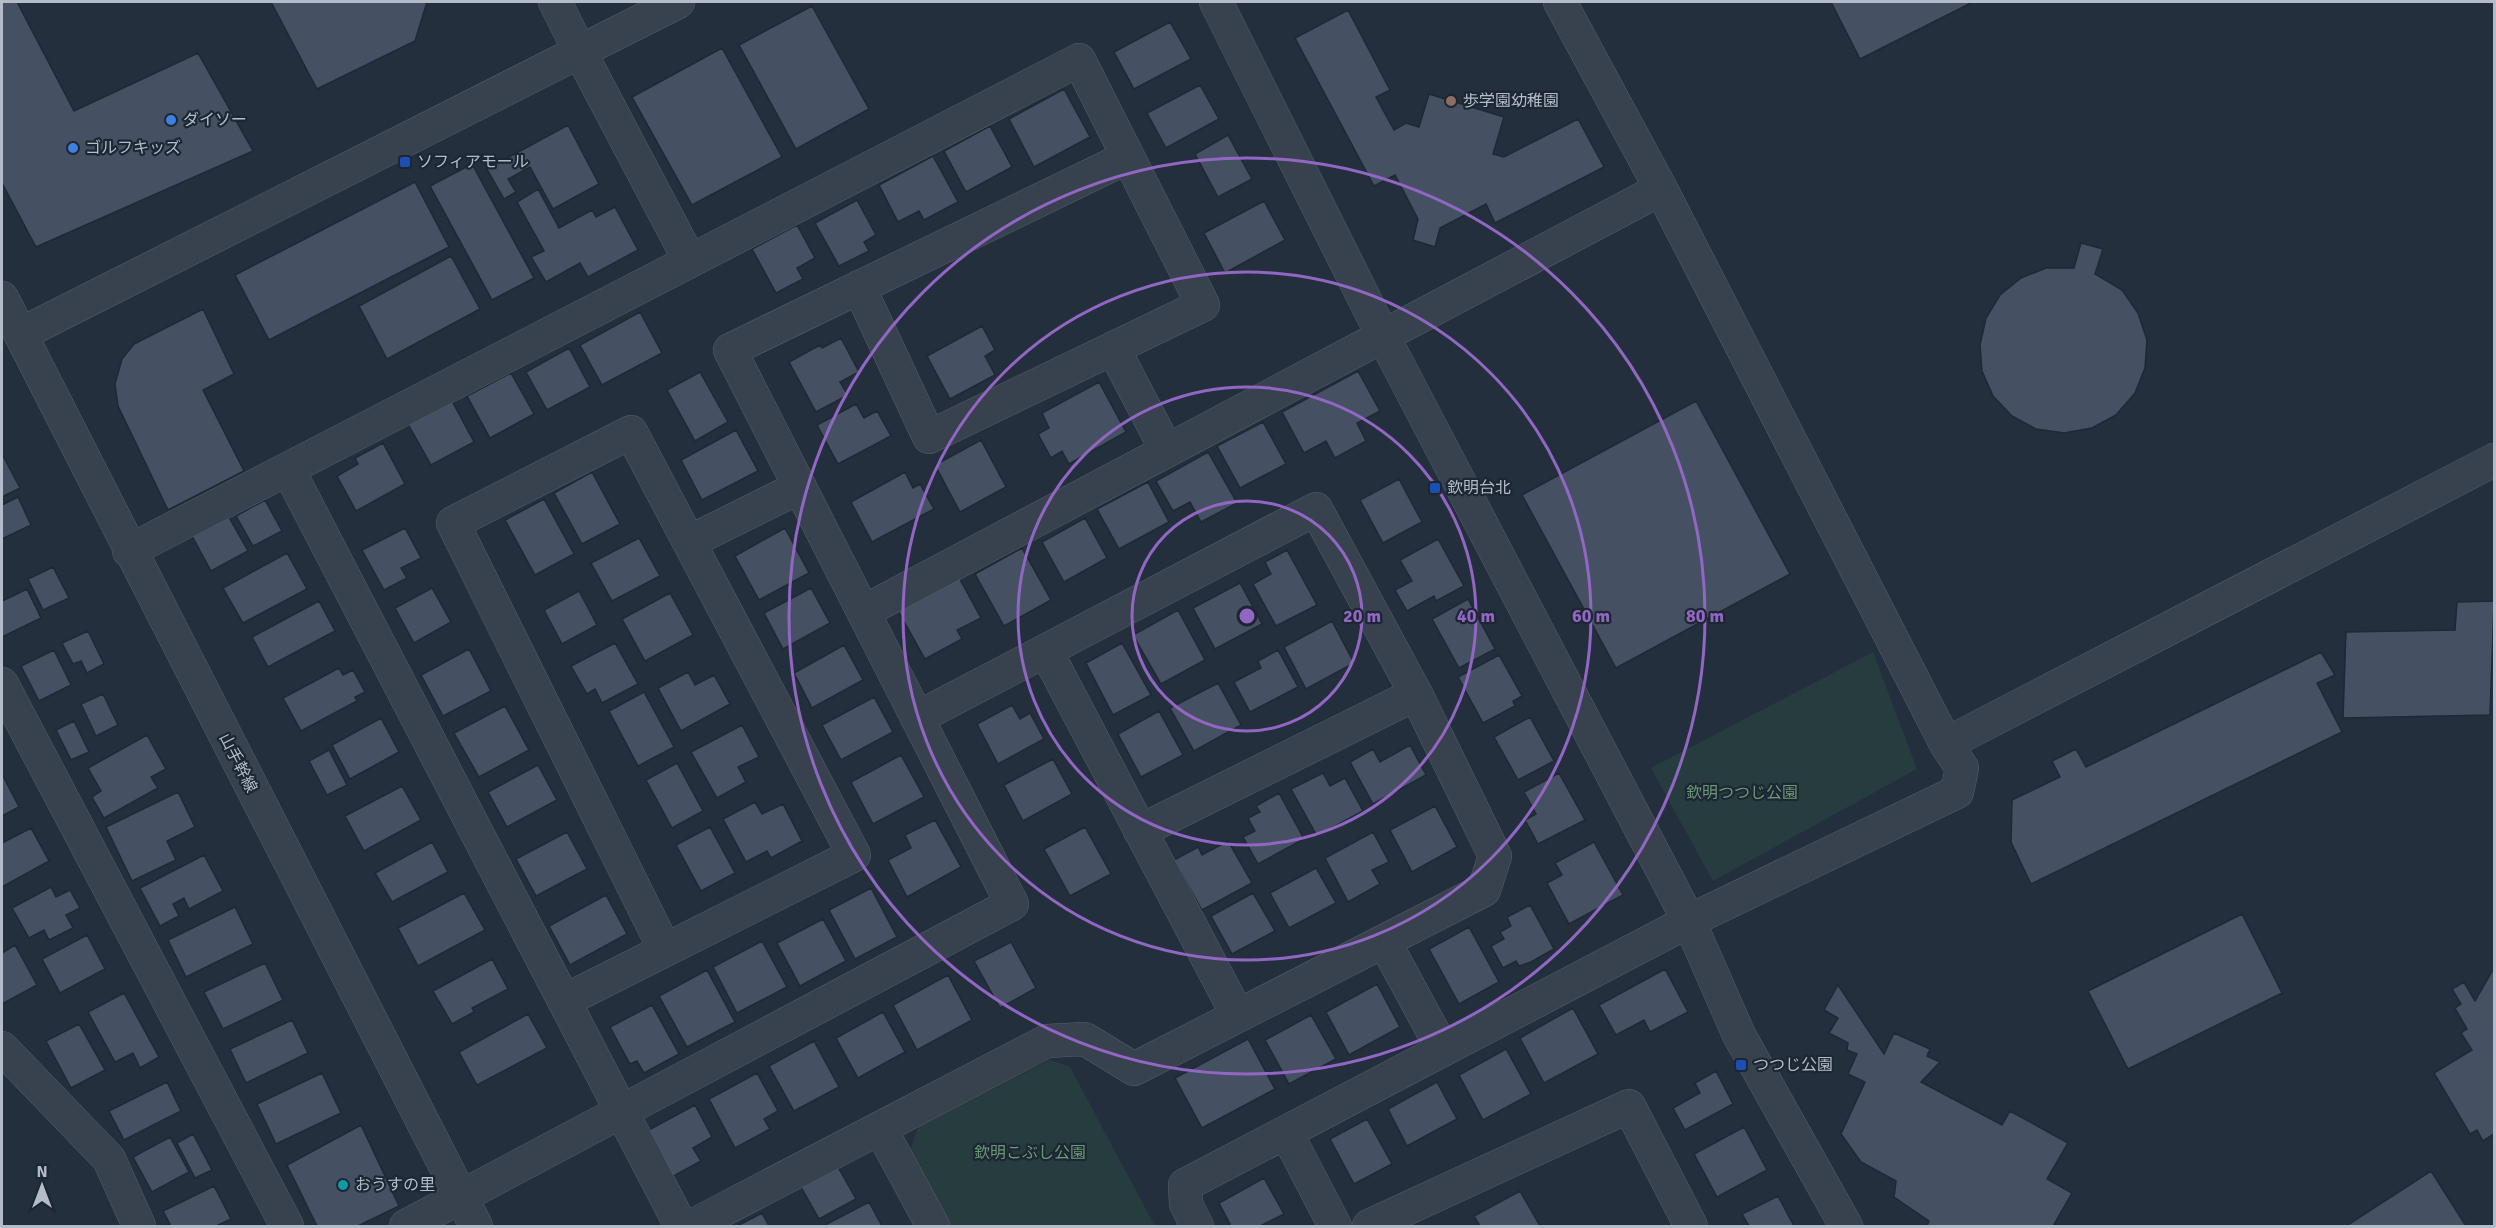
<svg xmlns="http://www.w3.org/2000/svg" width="2496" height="1228" font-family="Signika,'Noto Sans JP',sans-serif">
  <rect width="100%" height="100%" fill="#242f3e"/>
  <!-- green -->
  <path fill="#263c3f" d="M1873 652 1917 769 1713 881 1651 768Z
    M1050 1060 1070 1067 1155 1226H951L909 1153 918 1127Z"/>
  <!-- building -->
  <path fill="#455162" stroke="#1f2835" stroke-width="1.5" d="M2 2H17L74 111 198 53 253 151 36 247 2 183Z
    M271 2H427L415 41 317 89Z
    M1831 2H1973L1860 59Z
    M812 6 869 109 796 149 739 45Z
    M1348 10 1390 90 1376 97 1394 130 1406 123 1419 127 1429 94 1504 117 1493 154 1504 157 1578 119 1604 167 1495 223 1486 204 1440 228 1435 247 1413 240 1418 219 1395 175 1374 186 1295 38Z
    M1170 22 1191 59 1134 89 1114 52Z
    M722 48 782 157 692 205 632 97Z
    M1200 85 1219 119 1166 148 1147 113Z
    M1064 89 1090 137 1034 167 1009 119Z
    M568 125 599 184 553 209 530 167 508 179 516 192 504 199 487 169Z
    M990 126 1012 167 966 192 944 151Z
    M1228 135 1252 179 1218 197 1195 154Z
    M933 156 958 202 924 220 919 211 898 222 879 185Z
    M472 164 534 278 492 300 430 186Z
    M415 182 449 247 269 340 235 275Z
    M538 189 559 228 592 210 596 217 615 207 638 250 588 277 580 263 546 282 531 257 544 251 517 202Z
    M857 200 876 235 864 242 869 251 839 266 815 223Z
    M1264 201 1285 240 1225 273 1204 233Z
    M797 225 815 258 797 268 803 279 776 293 752 249Z
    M2081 243 2103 249 2095 274 2122 290 2138 313 2147 340 2145 368 2135 393 2116 415 2092 428 2064 433 2036 429 2012 416 1993 396 1982 371 1980 345 1986 318 2000 295 2021 278 2046 268H2074Z
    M451 256 480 309 387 359 359 306Z
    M203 309 234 374 203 390 244 471 168 510 118 406 115 384 122 359 134 344Z
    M640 312 662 353 602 385 580 345Z
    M982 326 995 350 985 356 995 375 950 399 927 356Z
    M841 338 859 372 840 382 848 395 816 412 789 362 820 345 822 348Z
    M569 348 590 387 547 410 526 372Z
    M1358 371 1380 411 1357 423 1366 441 1335 458 1326 441 1304 453 1282 412Z
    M700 372 728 422 695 441 667 390Z
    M511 373 534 414 490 438 467 396Z
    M1099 382 1126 432 1069 464 1062 451 1051 458 1038 434 1049 428 1042 413Z
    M452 401 474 442 431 465 408 424Z
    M1696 401 1790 574 1616 668 1522 495Z
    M856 404 864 418 877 411 891 436 838 464 817 425Z
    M1263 422 1286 464 1240 488 1217 446Z
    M736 430 758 471 702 500 681 460Z
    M981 440 1006 487 960 512 935 465Z
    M383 443 405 484 356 511 337 476 358 464 355 458Z
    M1208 452 1237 503 1201 522 1190 502 1173 511 1156 481Z
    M2 454 20 488 2 497Z
    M592 472 620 524 582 544 554 493Z
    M905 472 913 488 920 484 934 509 872 542 851 502Z
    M1399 479 1422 522 1383 543 1360 500Z
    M1148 482 1169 522 1119 549 1097 509Z
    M18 497 31 525 2 539V505Z
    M544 499 574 554 535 575 505 520Z
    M265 500 282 531 253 546 236 516Z
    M227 514 248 551 211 571 191 534Z
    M1085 518 1107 558 1064 582 1042 542Z
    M405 528 421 558 401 568 407 578 384 590 362 550Z
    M785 528 809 573 759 600 735 556Z
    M639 538 660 576 612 601 591 563Z
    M1438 539 1464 586 1436 601 1434 596 1407 611 1395 590 1412 581 1400 560Z
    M1022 548 1051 600 1004 626 975 574Z
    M1287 550 1317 605 1276 626 1253 584 1271 574 1265 562Z
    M287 553 307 589 243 623 223 588Z
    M53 567 69 598 43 610 28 579Z
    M957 574 981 618 957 630 962 639 925 659 896 607Z
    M1240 583 1262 624 1215 649 1193 608Z
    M432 588 451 622 414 643 395 608Z
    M811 588 830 623 783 649 764 613Z
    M27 589 41 618 2 637V601Z
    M579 591 597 625 562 644 544 610Z
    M670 593 693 635 645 661 622 619Z
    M1468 599 1495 649 1459 668 1432 619Z
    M319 601 335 631 268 667 252 637Z
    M2494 601 2490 715 2343 718 2346 632 2455 630 2457 602Z
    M1178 610 1205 660 1161 684 1133 635Z
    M1332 621 1354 663 1306 689 1284 647Z
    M88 631 104 664 87 673 81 661 73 664 62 643Z
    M615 643 638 684 602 703 595 689 587 694 571 666Z
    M1122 643 1151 695 1113 715 1086 663Z
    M844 645 863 680 812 708 794 673Z
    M469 649 491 691 443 716 421 675Z
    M54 650 71 685 39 701 21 666Z
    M1278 650 1298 687 1250 712 1234 682 1261 668 1258 661Z
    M2321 652 2335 675 2317 683 2342 732 2031 884 2011 842 2012 800 2060 777 2052 761 2076 749 2086 767Z
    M1499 655 1522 696 1513 701 1515 706 1483 723 1458 677Z
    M339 668 343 675 353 670 365 692 355 697 357 701 301 731 283 698Z
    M688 672 695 685 714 675 730 704 681 731 658 688Z
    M1218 683 1241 725 1194 751 1170 708Z
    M644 692 674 747 638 766 609 711Z
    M103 694 118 725 96 736 81 704Z
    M874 697 893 732 841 760 822 725Z
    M1012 705 1020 719 1030 713 1044 739 998 764 977 724Z
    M505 706 529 750 479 777 454 733Z
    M1159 711 1183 755 1141 777 1118 734Z
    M1530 717 1554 761 1518 780 1494 737Z
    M381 718 399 752 350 779 332 745Z
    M74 721 89 752 71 760 56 730Z
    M742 725 759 757 738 767 746 782 717 798 691 752Z
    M147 735 166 769 151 777 158 788 104 818 92 797 101 791 88 768Z
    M1410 745 1426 775 1373 804 1350 762 1373 749 1380 762Z
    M329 750 347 785 327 795 309 761Z
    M901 755 924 797 873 824 851 782Z
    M1053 759 1072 794 1023 821 1004 785Z
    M677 763 703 811 672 828 646 780Z
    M538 765 557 800 507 827 488 792Z
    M1323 773 1330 786 1345 778 1363 811 1317 836 1291 789Z
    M1559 773 1585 820 1538 844 1525 820 1536 814 1524 792Z
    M2 774 19 807 2 816Z
    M402 786 421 820 364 851 345 816Z
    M178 792 195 827 167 841 176 860 132 881 106 827Z
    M1279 793 1304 839 1258 864 1243 837 1255 831 1248 818 1260 812 1256 806Z
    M755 802 762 814 783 804 802 841 771 858 767 851 746 862 723 819Z
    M1435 806 1457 847 1412 872 1390 830Z
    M935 820 961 867 907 897 888 860 911 848 905 835Z
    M710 827 735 873 701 891 676 845Z
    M1085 827 1111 874 1070 896 1044 849Z
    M31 828 49 861 2 887V843Z
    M567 832 587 869 536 896 516 859Z
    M1373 832 1389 862 1372 870 1380 884 1348 902 1325 858Z
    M1228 841 1252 883 1202 910 1174 860 1198 847 1202 855Z
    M432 842 448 872 392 902 375 873Z
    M1594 842 1623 895 1569 924 1547 883 1562 875 1555 863Z
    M204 855 223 891 189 909 184 898 173 904 179 916 160 926 140 888Z
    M1316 868 1336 903 1289 928 1270 893Z
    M51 887 56 897 70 890 80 908 66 915 73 928 49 940 44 930 29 938 12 908Z
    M871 888 897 937 855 959 829 910Z
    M464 893 485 930 418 966 398 928Z
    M1253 893 1275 931 1232 954 1211 916Z
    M606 895 627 934 570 965 549 926Z
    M1530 905 1554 949 1531 962 1519 966 1516 961 1503 968 1491 946 1504 939 1500 932 1511 926 1507 917Z
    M235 907 253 944 186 977 168 940Z
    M2242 914 2282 993 2128 1069 2088 991Z
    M823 919 846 961 800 986 777 943Z
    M1469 927 1499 982 1459 1004 1429 949Z
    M87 935 105 969 60 993 42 959Z
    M762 941 787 987 737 1013 713 967Z
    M1011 942 1036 988 1000 1008 974 961Z
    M15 945 37 985 2 1004V953Z
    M492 959 508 989 472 1008 474 1012 452 1024 433 991Z
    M265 963 283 1000 223 1029 204 992Z
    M2494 968V1134L2483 1141 2477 1130 2470 1134 2434 1073 2472 1050 2461 1033 2467 1029 2455 1008 2461 1004 2452 989 2464 982 2475 1001Z
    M1665 969 1688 1012 1650 1032 1644 1020 1616 1035 1599 1005Z
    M707 970 735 1022 687 1047 659 996Z
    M948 975 972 1020 917 1050 893 1005Z
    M1377 984 1400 1027 1349 1055 1326 1012Z
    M1838 985 1884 1054 1894 1033 1930 1049 1927 1056 1940 1062 1921 1082 2002 1125 2010 1111 2068 1143 2047 1179 2072 1193 2053 1226H1927L1929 1221 1894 1197 1896 1181 1861 1162 1841 1134 1865 1082 1848 1074 1857 1054 1847 1050 1848 1043 1829 1033 1838 1018 1824 1010Z
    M124 993 159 1057 140 1068 133 1053 115 1062 88 1012Z
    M652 1005 679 1054 644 1073 637 1061 630 1064 610 1027Z
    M1573 1008 1598 1054 1544 1083 1520 1038Z
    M883 1012 905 1052 858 1078 836 1038Z
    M528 1014 547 1048 477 1085 459 1052Z
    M1311 1015 1336 1059 1289 1084 1265 1040Z
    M292 1020 308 1053 246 1083 230 1049Z
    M79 1024 105 1070 71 1088 46 1041Z
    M1248 1039 1275 1089 1202 1128 1175 1078Z
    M814 1041 839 1087 794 1111 769 1066Z
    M1506 1049 1531 1094 1483 1120 1459 1075Z
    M1716 1071 1733 1104 1685 1130 1673 1108 1700 1093 1695 1083Z
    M322 1073 341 1113 276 1144 257 1104Z
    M757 1073 778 1111 764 1119 770 1129 735 1148 709 1099Z
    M167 1082 181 1111 124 1140 109 1111Z
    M1437 1082 1457 1119 1407 1146 1388 1109Z
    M695 1105 712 1137 693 1148 701 1161 670 1178 645 1132Z
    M1367 1119 1392 1164 1354 1184 1330 1139Z
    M361 1125 399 1206 358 1226H317L287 1165Z
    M1744 1127 1767 1170 1717 1197 1694 1154Z
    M193 1134 212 1170 195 1178 177 1143Z
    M170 1137 189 1172 152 1192 133 1157Z
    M838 1167 856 1199 819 1219 801 1187Z
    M2431 1171 2466 1226H2346Z
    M1264 1178 1284 1214 1260 1226H1231L1219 1203Z
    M214 1186 231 1219 216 1226H171L163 1211Z
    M1520 1191 1540 1226H1480L1474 1216Z
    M1778 1196 1794 1226H1749L1742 1214Z
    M869 1202 882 1226H823Z
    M762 1213 769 1226H737Z"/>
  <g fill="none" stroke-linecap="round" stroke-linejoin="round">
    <!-- minor casing -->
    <g stroke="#565f6c" stroke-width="34">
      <path id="minor" d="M580 52 690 261
        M1113 348 1167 451
        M288 469 681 1226
        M689 542 800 487
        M129 551 1079 60 1203 305 929 437 859 287
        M865 611 1383 336
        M1046 651 1238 1016
        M2 684 287 1226
        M1946 744 2494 460
        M1140 831 1416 694
        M1384 941 1443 1050
        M564 1001 854 855 631 432 453 523 665 950
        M2 1048 109 1159 139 1226
        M880 1128 933 1226
        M1286 1132 1335 1226
        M406 1226 1012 904 730 350 1128 157
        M692 1226 1047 1041 1085 1039 1134 1069 1484 890 1495 856 1416 694 1316 509 917 718
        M1197 1226 1186 1204 1185 1185 1689 921 1957 792 1962 768 1946 744 1661 189 1560 2
        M1369 1226 1629 1106 1691 1226"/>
    </g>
    <!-- tertiary casing -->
    <g stroke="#565f6c" stroke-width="34">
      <path id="tertiary" d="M555 2 580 52
        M1216 2 1383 336 1689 921 1739 1035 1846 1226
        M2 298 476 1226
        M21 334 678 2
        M1383 336 1661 189"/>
    </g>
    <!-- minor -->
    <use href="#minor" stroke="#38414e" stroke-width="33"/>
    <!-- tertiary -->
    <use href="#tertiary" stroke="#38414e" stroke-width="33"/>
  </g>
  <!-- distance rings -->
  <g fill="none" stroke="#9266c3" stroke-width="3">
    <circle cx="1247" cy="616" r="115"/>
    <circle cx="1247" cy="616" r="229"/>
    <circle cx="1247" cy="616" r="344"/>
    <circle cx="1247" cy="616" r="458"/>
  </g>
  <!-- markers -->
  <circle fill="#8d6e63" stroke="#1d2633" stroke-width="2" cx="1451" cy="101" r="6"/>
  <g fill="#3f7fe0" stroke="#1d2633" stroke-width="2">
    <circle cx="171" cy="120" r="6"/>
    <circle cx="73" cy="148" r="6"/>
  </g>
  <g fill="#1a4fb4" stroke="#1d2633" stroke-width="2">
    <rect x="399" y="156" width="12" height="12" rx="3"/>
    <rect x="1429" y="482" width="12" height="12" rx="3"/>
    <rect x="1735" y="1059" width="12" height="12" rx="3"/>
  </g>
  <circle fill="#0f9aa8" stroke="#1d2633" stroke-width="2" cx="343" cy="1185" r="6"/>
  <g text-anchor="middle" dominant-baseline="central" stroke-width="4.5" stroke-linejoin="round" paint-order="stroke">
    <!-- poi labels -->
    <g font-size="16" fill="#b4bcc9" stroke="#1d2633" text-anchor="start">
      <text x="1463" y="101">歩学園幼稚園</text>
      <text x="183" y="120">ダイソー</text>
      <text x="85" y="148">ゴルフキッズ</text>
      <text x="417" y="162">ソフィアモール</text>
      <text x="1447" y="488">欽明台北</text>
      <text x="1753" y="1065">つつじ公園</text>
      <text x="355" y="1185">おうすの里</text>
    </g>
    <!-- street labels -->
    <g font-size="16" fill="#b4bcc9" stroke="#1d2633">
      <text transform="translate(238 763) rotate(63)">山手幹線</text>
    </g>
    <!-- park labels -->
    <g font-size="16" fill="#6b9a76" stroke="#1d2633">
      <text x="1742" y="793">欽明つつじ公園</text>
      <text x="1030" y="1153">欽明こぶし公園</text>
    </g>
  </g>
  <circle cx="1247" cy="616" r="9" fill="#9266c3" stroke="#1d2633" stroke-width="3"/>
  <g font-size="18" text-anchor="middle" font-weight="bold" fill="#9266c3" stroke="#1d2633" stroke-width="4.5" stroke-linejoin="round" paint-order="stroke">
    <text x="1362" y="622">20 m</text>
    <text x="1476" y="622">40 m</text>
    <text x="1591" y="622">60 m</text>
    <text x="1705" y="622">80 m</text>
  </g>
  <!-- border -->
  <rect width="2496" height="1228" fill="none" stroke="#b4bcc9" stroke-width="6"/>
  <!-- north arrow -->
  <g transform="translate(42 1186)" stroke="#1d2633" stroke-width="4.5" paint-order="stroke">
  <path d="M0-4.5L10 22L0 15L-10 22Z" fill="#b4bcc9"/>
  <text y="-9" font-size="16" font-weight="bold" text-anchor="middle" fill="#b4bcc9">N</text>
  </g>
</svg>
